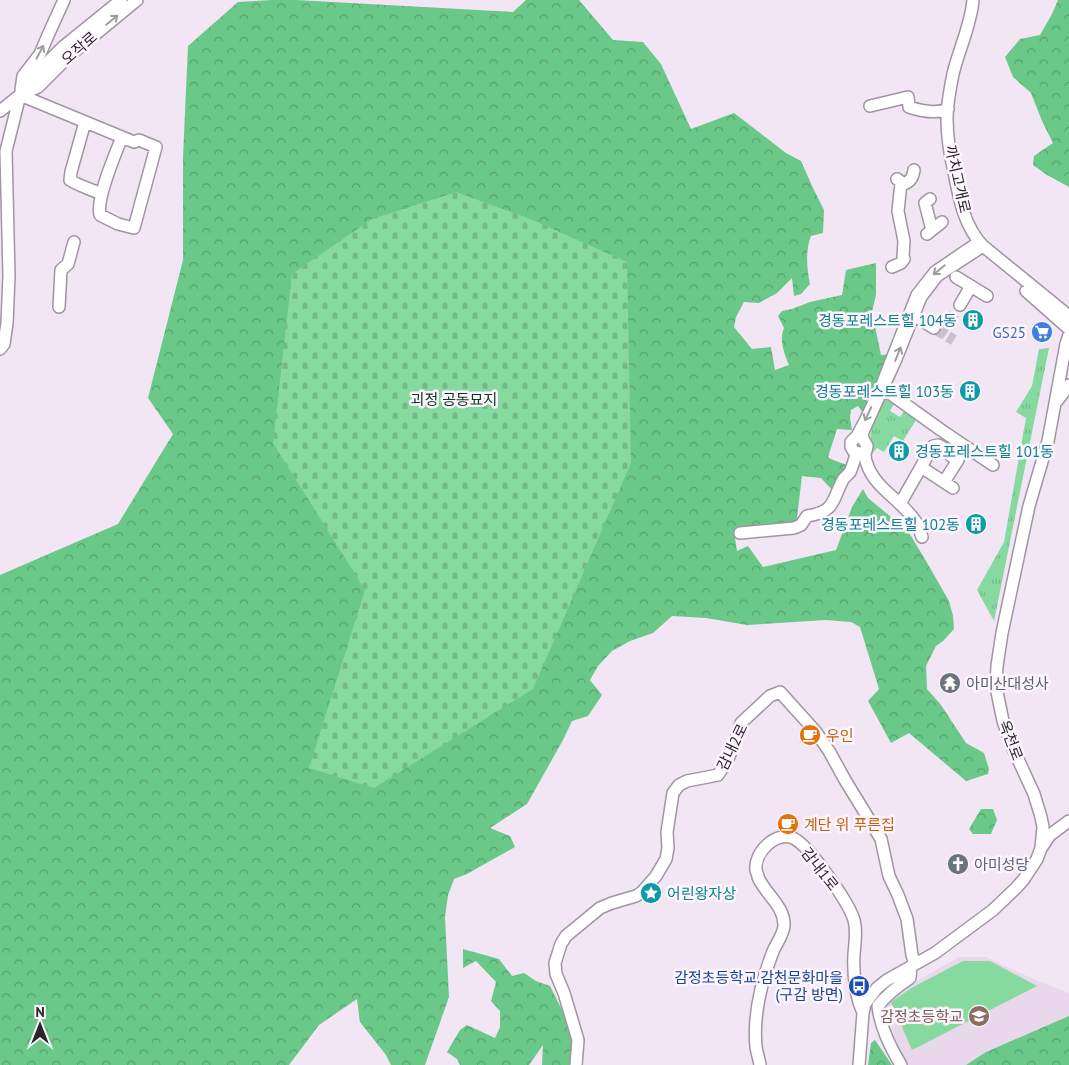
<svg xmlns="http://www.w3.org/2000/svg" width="1069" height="1065" font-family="'PT Sans','Noto Sans KR',sans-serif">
  <defs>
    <pattern id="grass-tufts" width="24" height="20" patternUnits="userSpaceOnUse" patternTransform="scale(1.25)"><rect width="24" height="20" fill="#86d99f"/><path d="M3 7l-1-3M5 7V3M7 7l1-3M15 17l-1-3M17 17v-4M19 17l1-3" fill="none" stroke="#74ba89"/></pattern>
    <pattern id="forest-crowns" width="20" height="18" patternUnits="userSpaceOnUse" patternTransform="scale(1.25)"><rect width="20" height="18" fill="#6ac888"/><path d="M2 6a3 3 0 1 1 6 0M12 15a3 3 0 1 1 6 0" fill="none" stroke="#57a26f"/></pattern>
    <pattern id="cemetery-stones" width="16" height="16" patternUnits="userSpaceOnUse" patternTransform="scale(1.25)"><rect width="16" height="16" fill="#86d99f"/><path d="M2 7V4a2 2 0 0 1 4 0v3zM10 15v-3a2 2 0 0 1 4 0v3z" fill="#74ba89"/></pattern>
  </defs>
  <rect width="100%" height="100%" fill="#f2e6f4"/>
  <!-- built -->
  <path fill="#e9d8ec" d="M959 957H986L1033 979 1069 993V1026L987 1065H909L896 1044 886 1005 906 987Z"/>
  <!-- grass -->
  <path fill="url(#grass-tufts)" d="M1049 348 994 621 977 590 1004 542 1026 418 1016 412 1032 386 1039 349Z
    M884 396 894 404 890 411 900 417 904 411 916 420 903 441 894 436 884 452 877 448 870 456C868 432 874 418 884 396Z"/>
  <!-- forest -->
  <path fill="url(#forest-crowns)" d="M272 0H296L513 12 526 0H579L613 40 643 42 661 64 691 129 734 113 786 153 801 161 813 188 824 210 823 233 811 236C805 251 807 269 810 284L801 294 794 296 792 278 777 293 759 303 744 302 736 317 734 327 752 349 771 347 775 370 789 365C784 354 779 339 784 328L778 316 782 311 792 309 810 302 842 295 846 270 876 263V295L872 312 881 355 891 354 864 414 858 406 851 410 850 418 852 430 837 429 828 457C835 462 842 462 850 467L835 493 821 478 802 476 796 526 743 530 735 538 737 551 748 546 763 567 836 550 852 507 863 489 868 498 908 531 926 561 949 601 953 616 954 629 943 641 936 646 926 666 927 689 941 705 966 743 984 753 989 769 988 774 966 781 909 733 891 743 868 701 879 689 860 627 851 622 826 620 747 625 706 618 672 616 653 633 630 641 612 651 598 666 590 680 602 695 588 716 572 721 563 740 527 804 490 828 510 836 515 847 467 874 454 879 448 895 445 917 449 997 425 1065H391L386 1055 360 1022 357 999 319 1025 289 1065H0V575L118 524 173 434 148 398 183 260V157L188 46 238 2Z
    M1058 0H1069V187L1047 175 1033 165 1034 156 1053 143 1042 121 1031 93 1013 77 1005 57 1020 39 1040 35 1052 14Z
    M981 809H993L997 820 991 834H973L969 829Z
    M463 949 499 959 512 976 524 973 536 981 550 986 563 1012 572 1041V1065H542L543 1045 529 1065H460L457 1059 447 1052 460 1030 467 1025 495 1038 500 1027V1011L491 1001 496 982 476 961 463 968Z
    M1069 1016V1065H966L986 1052Z
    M875 1040 892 1065H868L871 1043Z"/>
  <!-- cemetery -->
  <path fill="url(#cemetery-stones)" d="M456 192 530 219 627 262 631 463 533 689 374 788 309 768 365 590 273 443 292 274 372 219Z"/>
  <!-- garden -->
  <path fill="#86d99f" d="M963 961H990L1037 986 912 1050 891 1002 913 987Z"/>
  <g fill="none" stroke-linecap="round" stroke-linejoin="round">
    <!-- minor-tunnel -->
    <path stroke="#cabfcc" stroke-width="11" stroke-dasharray="11 5.5" stroke-linecap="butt" d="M934 328 954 340
      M938 336 960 305"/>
    <!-- minor casing -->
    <g stroke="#a095a2" stroke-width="14">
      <path id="minor" d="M973 0C971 25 959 49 953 74 950 89 947 104 947 119 947 137 950 155 954 172 959 198 964 226 983 246L1069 316
        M21 90 23 76 40 54 49 33 64 0
        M20 95C58 111 96 126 134 142L139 140 156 147 134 228 118 224 100 215C96 198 115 155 122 137
        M870 106 908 97 909 107C921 111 936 114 948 109
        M0 111 20 95 38 87 70 55 137 0
        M85 122 71 172 70 180C79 186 91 189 101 194
        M897 179 904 184C911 181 913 177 914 170
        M932 230 942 222
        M927 234 932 230 925 203 930 199
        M979 242 935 272 917 295 881 387 865 421 857 436 851 442V447L854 452 861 453 866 451 867 446 863 439 862 434 896 359 921 297 937 276 983 246
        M892 267 901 263 904 259 903 256 904 241 898 211 901 183
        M956 277 987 296
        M1026 291 1069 329
        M960 305 971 286
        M59 307 61 270 68 264 74 242
        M910 313 934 328
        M0 349 4 344 7 323 9 276 6 151 20 95 28 82 63 47 121 0
        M881 387 941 430 993 465
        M1057 401 1069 385
        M865 452C865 456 865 460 867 464 875 489 902 500 916 522 919 526 920 532 922 537
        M921 467 933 446 938 445 942 447
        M944 482 958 460 951 456
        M900 504 921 467 953 488
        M740 533 794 528 801 525 807 516C837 512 832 498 844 478 845 478 849 473 850 472 853 466 854 459 857 453
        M1042 847 1050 835 1069 821
        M576 1065 578 1040 564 993 556 974 555 963 561 944 566 936 600 908 612 903 636 896 642 892 656 876 666 859 668 848 667 832 673 793 679 785 687 781 718 775 727 761 736 740 741 723 770 696 780 692 816 732 829 751 845 780 881 839 889 876 898 895 907 919 912 955 915 963
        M760 1065C759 1059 757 1053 756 1047 753 1015 761 983 772 954 775 945 783 936 784 926 785 906 765 894 758 877 758 874 756 872 756 870 754 852 776 831 793 838 809 845 849 903 854 920 857 931 855 943 854 954 853 974 855 995 863 1013
        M859 1065 863 1013 865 1004 877 988 887 980 935 953 993 910 1016 888 1024 879 1037 859 1041 848 1043 827 1041 817 1034 794 1011 744 1003 721 996 687 997 666 1002 633 1029 506 1048 441 1066 344 1069 335
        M901 1065C890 1047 880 1026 878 1006 887 994 898 986 910 978L911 966"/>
    </g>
    <!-- minor -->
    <use href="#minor" stroke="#fff" stroke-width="11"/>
  </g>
  <!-- one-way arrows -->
  <defs><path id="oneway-shaft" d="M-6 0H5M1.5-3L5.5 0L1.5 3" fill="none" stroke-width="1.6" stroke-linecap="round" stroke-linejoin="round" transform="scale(1.25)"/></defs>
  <g stroke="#9f9d9f">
    <use href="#oneway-shaft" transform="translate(112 20) rotate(-39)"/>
    <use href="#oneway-shaft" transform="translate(40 52) rotate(-62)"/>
    <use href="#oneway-shaft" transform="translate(939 270) rotate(141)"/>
    <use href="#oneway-shaft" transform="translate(898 354) rotate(-68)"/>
    <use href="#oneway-shaft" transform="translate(868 414) rotate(115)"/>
  </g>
  <!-- icons -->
  <defs>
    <g id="building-disc" transform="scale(1.125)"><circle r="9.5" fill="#0f9aa8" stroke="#fcf5fd"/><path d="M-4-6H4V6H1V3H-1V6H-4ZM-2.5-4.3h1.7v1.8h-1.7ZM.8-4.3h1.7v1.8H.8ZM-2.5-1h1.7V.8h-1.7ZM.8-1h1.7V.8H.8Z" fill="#fff"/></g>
    <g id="supermarket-disc" transform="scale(1.125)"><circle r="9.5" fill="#3f7fe0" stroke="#fcf5fd"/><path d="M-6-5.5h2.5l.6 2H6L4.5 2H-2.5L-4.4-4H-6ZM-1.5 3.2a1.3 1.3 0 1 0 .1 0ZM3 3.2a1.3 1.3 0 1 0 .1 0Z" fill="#fff"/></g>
    <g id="temple-disc" transform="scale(1.125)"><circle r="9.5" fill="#6b7280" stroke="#fcf5fd"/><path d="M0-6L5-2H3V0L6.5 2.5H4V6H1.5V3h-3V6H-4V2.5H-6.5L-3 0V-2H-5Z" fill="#fff"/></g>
    <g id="cafe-disc" transform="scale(1.125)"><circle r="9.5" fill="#e8710a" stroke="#fcf5fd"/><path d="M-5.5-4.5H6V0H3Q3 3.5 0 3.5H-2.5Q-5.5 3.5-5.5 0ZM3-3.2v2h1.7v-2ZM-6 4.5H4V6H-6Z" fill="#fff"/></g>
    <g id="church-disc" transform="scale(1.125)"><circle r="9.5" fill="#6b7280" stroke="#fcf5fd"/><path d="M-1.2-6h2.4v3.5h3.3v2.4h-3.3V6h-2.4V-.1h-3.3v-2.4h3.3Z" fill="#fff"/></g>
    <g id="sight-disc" transform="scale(1.125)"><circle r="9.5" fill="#0f9aa8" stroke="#fcf5fd"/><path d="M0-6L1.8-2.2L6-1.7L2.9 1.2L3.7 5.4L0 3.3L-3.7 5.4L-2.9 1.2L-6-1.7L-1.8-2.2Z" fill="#fff"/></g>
    <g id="bus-disc" transform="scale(1.125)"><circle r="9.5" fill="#1a4fb4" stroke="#fcf5fd"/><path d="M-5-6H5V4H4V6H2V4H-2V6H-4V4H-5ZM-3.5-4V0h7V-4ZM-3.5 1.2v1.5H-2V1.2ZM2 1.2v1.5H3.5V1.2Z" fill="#fff"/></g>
    <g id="school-disc" transform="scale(1.125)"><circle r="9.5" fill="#8d6e63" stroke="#fcf5fd"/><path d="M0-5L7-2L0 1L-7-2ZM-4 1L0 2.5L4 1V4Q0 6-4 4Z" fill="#fff"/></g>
  </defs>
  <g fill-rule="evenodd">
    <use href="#building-disc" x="973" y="320"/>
    <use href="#supermarket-disc" x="1042" y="332"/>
    <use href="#building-disc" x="970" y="391"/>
    <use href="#building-disc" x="899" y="451"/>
    <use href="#building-disc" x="976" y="524"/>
    <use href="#temple-disc" x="950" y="683"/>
    <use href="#cafe-disc" x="810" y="735"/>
    <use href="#cafe-disc" x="788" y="824"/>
    <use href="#church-disc" x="958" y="864"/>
    <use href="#sight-disc" x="651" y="893"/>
    <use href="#bus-disc" x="859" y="986"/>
    <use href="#school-disc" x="979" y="1016"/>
  </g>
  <g text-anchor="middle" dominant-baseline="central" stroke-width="5" stroke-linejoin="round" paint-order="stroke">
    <!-- street labels -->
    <g font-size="15" fill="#29252a" stroke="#fcf5fd">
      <text transform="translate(79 48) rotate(-41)">오작로</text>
      <text transform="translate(958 179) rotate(77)">까치고개로</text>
      <text transform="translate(1011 740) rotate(69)">옥천로</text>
      <text transform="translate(732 747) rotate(-64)">감내2로</text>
      <text transform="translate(820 869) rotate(52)">감내1로</text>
    </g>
    <!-- culture labels -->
    <g font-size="15" fill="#0d838f" stroke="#fcf5fd" text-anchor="end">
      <text x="957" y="320">경동포레스트힐 104동</text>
      <text x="954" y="391">경동포레스트힐 103동</text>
      <text x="915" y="451" text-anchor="start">경동포레스트힐 101동</text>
      <text x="960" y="524">경동포레스트힐 102동</text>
      <text x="667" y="893" text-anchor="start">어린왕자상</text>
    </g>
    <!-- shop labels -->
    <g font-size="15" fill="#366cbe" stroke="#fcf5fd" text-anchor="end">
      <text x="1026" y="332">GS25</text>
    </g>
    <!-- park labels -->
    <g font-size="15" fill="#0d351c" stroke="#fcf5fd">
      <text x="454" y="399">괴정 공동묘지</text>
    </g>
    <!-- worship labels -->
    <g font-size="15" fill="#5b616d" stroke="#fcf5fd" text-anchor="start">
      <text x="966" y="683">아미산대성사</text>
      <text x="974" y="864">아미성당</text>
    </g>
    <!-- food labels -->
    <g font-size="15" fill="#c56008" stroke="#fcf5fd" text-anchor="start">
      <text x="826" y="735">우인</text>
      <text x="804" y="824">계단 위 푸른집</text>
    </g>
    <!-- transit labels -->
    <g font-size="15" fill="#164399" stroke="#fcf5fd" text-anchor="end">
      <text x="843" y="977">감정초등학교.감천문화마을<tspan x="843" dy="17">(구감 방면)</tspan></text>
    </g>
    <!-- education labels -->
    <g font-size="15" fill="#785e54" stroke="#fcf5fd" text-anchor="end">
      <text x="963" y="1016">감정초등학교</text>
    </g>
  </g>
  <!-- north arrow -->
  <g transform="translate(40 1025)" stroke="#fcf5fd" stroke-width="4" paint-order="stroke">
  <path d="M0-4L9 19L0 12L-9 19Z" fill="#29252a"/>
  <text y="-8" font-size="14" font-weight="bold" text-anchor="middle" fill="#29252a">N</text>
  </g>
</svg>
